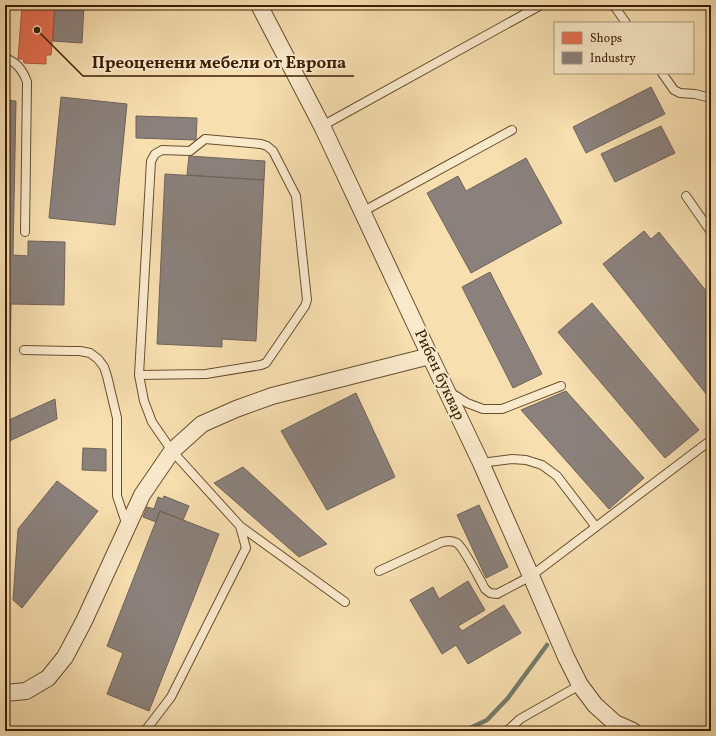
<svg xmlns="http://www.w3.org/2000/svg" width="716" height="736" font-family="Vollkorn,serif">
  <rect width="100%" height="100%" fill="#f7dfb0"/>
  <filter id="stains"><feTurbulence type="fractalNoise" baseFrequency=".005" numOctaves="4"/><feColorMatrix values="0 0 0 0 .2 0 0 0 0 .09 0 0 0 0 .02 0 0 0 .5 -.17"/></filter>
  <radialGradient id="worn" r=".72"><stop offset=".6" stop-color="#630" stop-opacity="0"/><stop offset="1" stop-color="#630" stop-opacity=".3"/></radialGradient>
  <!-- shops -->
  <path fill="#e76f51" stroke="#b35739" d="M22 5H55L51 55H46V64L24 63 23 59H18Z"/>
  <!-- industry -->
  <path fill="#8a817c" stroke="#726357" d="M55 5H84L82 43 53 41Z
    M651 87 665 114 586 153 573 127Z
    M61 97 127 104 115 225 49 218Z
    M5 100 16 101 13 255 28 256V241L65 242 64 305 11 304 9 420 55 399 57 419 5 443Z
    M136 116 197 118 196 140 136 138Z
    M661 126 675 153 615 182 601 154Z
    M189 156 265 161 264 180 187 175Z
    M526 158 562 223 471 273 427 193 458 176 466 191Z
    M165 174 264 180 256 341 222 339V347L157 344Z
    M644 231 651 239 659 232 711 297V400L603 264Z
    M490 272 542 374 513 388 462 287Z
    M592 303 699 430 665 458 558 332Z
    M566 391 644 478 609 509 521 410Z
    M356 393 395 477 327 510 281 431Z
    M83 448 106 449V471L82 470Z
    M243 467 327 544 299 557 214 483Z
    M57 481 98 511 22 608 13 600 18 529Z
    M164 496 189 506 183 520 160 511 156 522 143 517 147 507 154 509 158 497 163 499Z
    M479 505 508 567 486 578 457 515Z
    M160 511 219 534 149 711 107 694 123 653 107 646Z
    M468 581 485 610 458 626 462 631 504 605 521 633 468 664 456 645 442 654 410 600 433 587 439 599Z"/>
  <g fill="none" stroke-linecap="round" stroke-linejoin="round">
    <!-- stream -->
    <path stroke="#767d6b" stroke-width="4.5" d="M464 731 487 720 508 698 547 645"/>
    <!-- lane casing -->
    <g stroke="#694e2e" stroke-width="10">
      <path id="lane" d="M612 5 615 7 626 23
        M5 58C17 62 23 70 27 82L25 232
        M662 73 674 90 680 93 695 94 711 98
        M322 126 541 5
        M686 196 711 232
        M362 212 512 130
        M24 350 70 351H80L90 353 98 359 104 367 107 376 117 418V496L127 526
        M139 375 206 374 261 365 266 363 305 306 307 300 296 196 273 151 267 146 261 144 205 139 190 151 162 150 155 154 151 161 139 375 144 401 152 422 172 451 240 526 246 548 171 697 145 731
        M450 392 467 403 483 409H502L561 386
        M481 463 512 459 526 460 542 465 557 476 596 527
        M240 526 345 602
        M379 571 442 542C447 541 452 540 457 543 464 548 480 580 485 589L490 593 497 594 531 576 711 440
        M507 731 520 719 580 685"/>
    </g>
    <!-- street casing -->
    <g stroke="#694e2e" stroke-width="18">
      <path id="street" d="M259 5 322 126 430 356 481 463 531 576 566 657 580 685 595 705 615 723 633 731
        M5 693 26 691 48 678 65 657 84 621 142 495 172 451 202 424 236 409 272 396 430 356"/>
    </g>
    <!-- lane -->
    <use href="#lane" stroke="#faeacc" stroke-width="8"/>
    <!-- street -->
    <use href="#street" stroke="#faeacc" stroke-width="16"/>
  </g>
  <g text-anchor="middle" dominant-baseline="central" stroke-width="4" stroke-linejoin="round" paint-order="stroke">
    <!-- street labels -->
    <g font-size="16" fill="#3a1e02" stroke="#faeacc">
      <text transform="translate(439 375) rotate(65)">Рибен буквар</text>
    </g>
  </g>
  <!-- callouts -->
  <path fill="none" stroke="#3a1e02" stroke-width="1.5" d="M37 30L83 76H354"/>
  <circle fill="#3a1e02" stroke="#faeacc" stroke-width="1.5" cx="37" cy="30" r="4"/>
  <g font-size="17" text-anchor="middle" font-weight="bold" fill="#3a1e02" stroke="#faeacc" stroke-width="4" stroke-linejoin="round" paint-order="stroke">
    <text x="219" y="68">Преоценени мебели от Европа</text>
  </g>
  <!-- margin -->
  <rect width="716" height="736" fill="none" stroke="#f7dfb0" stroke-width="20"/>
  <rect x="6" y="6" width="704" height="724" fill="none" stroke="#3a1e02" stroke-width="2"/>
  <rect x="10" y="10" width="696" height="716" fill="none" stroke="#3a1e02"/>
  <!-- legend -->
  <rect x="554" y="22" width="140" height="52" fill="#faeacc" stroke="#ad987b"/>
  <rect x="562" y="32" width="20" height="12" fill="#e76f51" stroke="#ad987b"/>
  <text x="590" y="42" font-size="12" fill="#3a1e02">Shops</text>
  <rect x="562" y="52" width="20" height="12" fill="#8a817c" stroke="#ad987b"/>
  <text x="590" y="62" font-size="12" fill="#3a1e02">Industry</text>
  <rect width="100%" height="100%" filter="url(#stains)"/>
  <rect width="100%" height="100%" fill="url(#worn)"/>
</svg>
